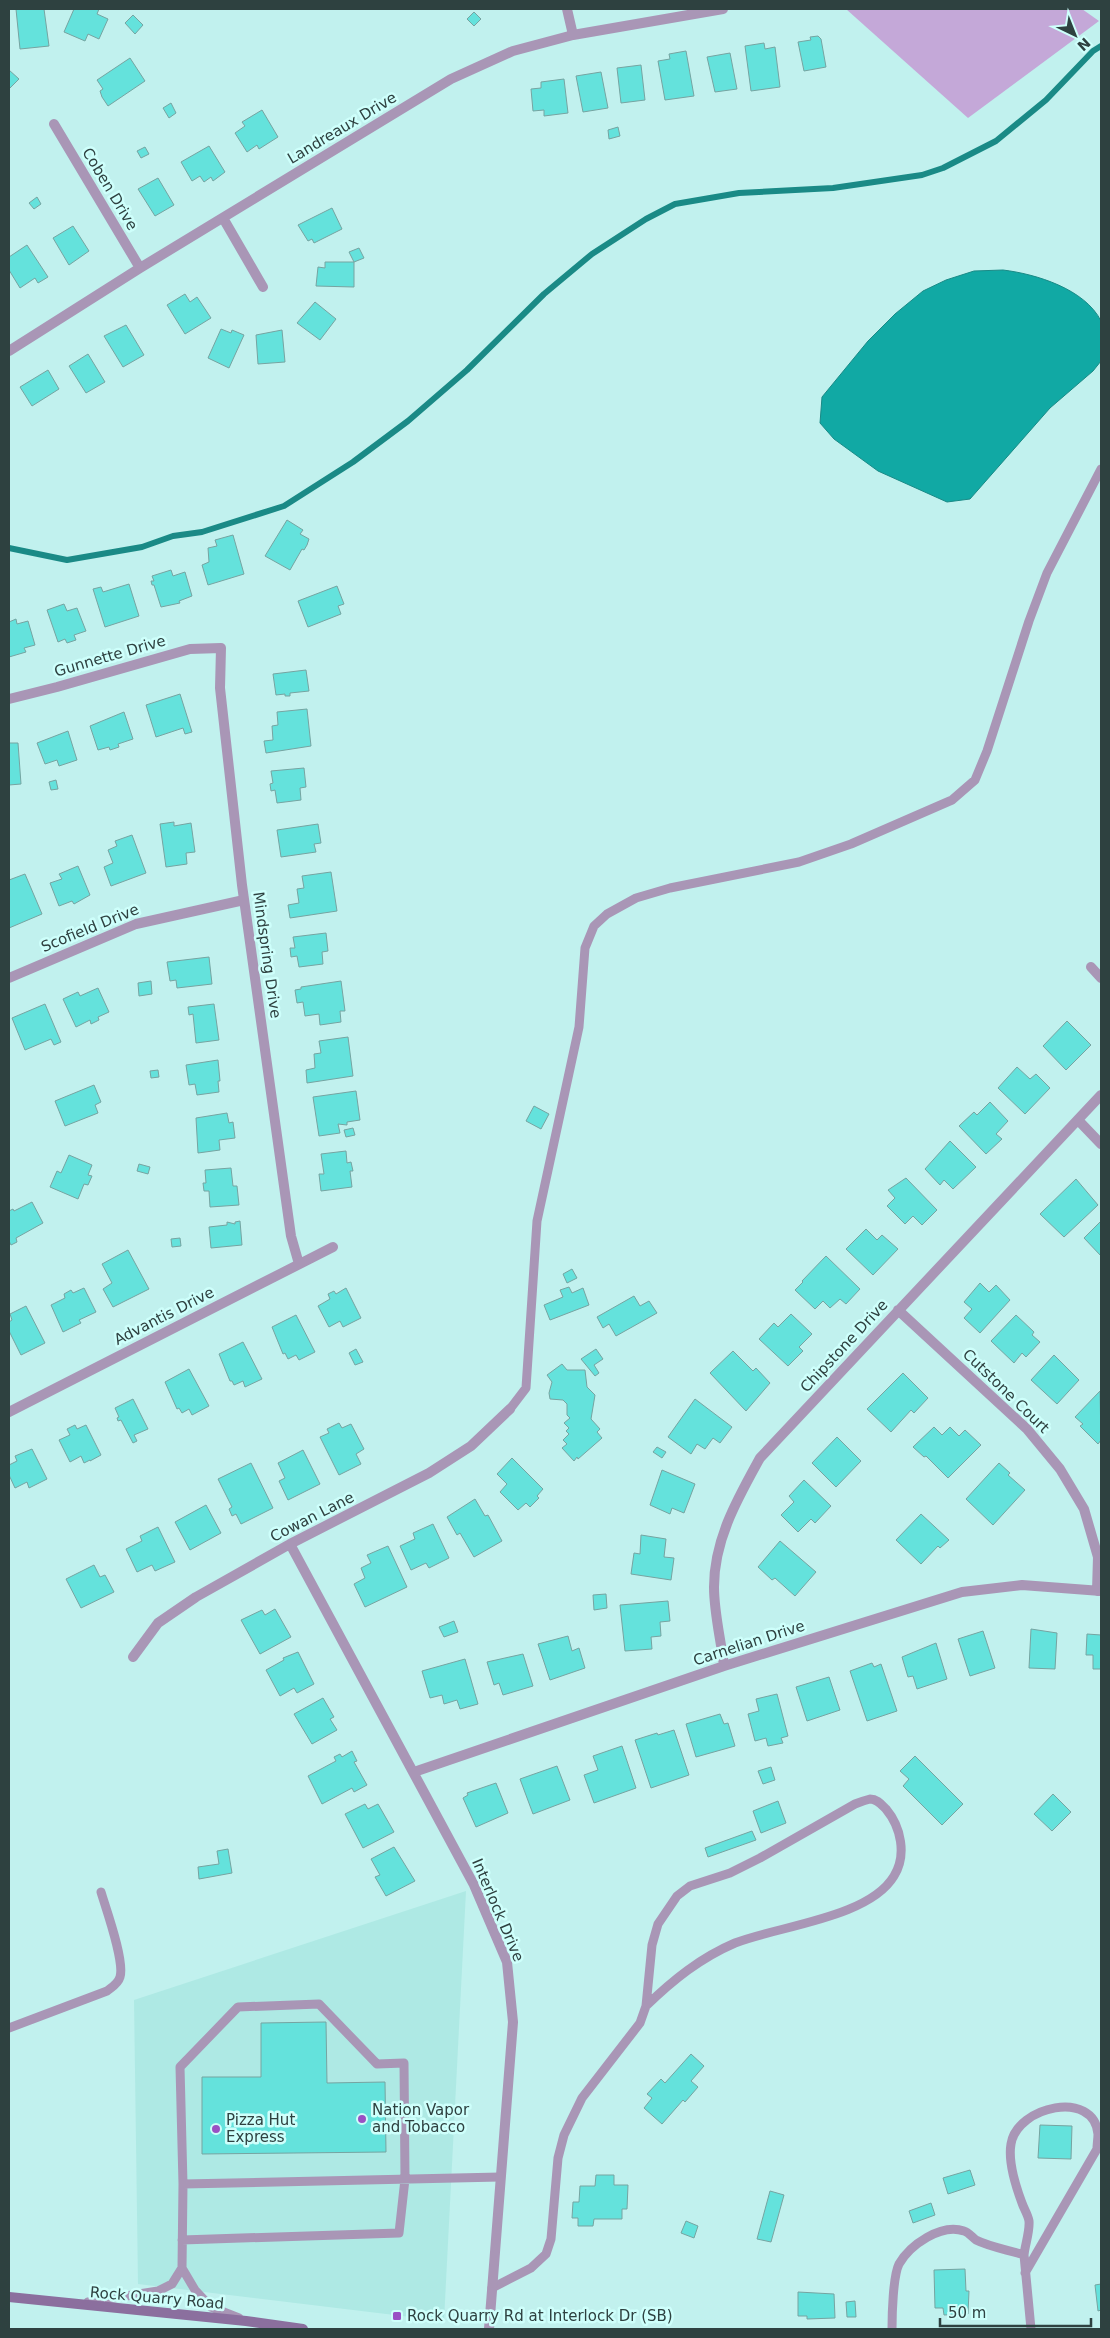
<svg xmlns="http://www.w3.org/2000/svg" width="1110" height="2338" font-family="'DejaVu Sans',sans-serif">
  <rect width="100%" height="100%" fill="#c1f1ee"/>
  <!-- built -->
  <path fill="#aee9e4" d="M466 1891 444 2321 138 2284 134 2000Z"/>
  <!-- green -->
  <path fill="#c4a8d8" d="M846 9H1082L1099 21 968 118Z"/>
  <!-- water -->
  <path fill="#11a9a4" stroke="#1a8a86" d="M1003 270C1036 274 1085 289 1101 321V361L1093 371 1050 408 970 499 947 502 878 471 834 439 820 423 822 397 868 341 895 314 923 291 946 280 974 271Z"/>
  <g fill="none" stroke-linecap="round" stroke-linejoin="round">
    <!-- stream -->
    <path stroke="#1a8a86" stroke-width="6" d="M9 548 67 560 142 547 173 536 202 532 284 506 353 462 408 421 467 370 544 294 592 254 646 219 675 204 739 193 833 188 922 175 943 168 996 141 1046 100 1093 51 1101 46"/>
  </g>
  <!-- building -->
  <path fill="#64e2dc" stroke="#76a4a1" d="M16 9H44L49 46 20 49Z
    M74 9H99L97 14 108 19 99 39 88 34 85 41 64 32Z
    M474 12 481 19 474 26 467 19Z
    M133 15 143 25 135 34 125 23Z
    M818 36 821 39 826 67 804 71 798 42 811 40 810 37Z
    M764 43 765 49 775 47 780 87 751 91 745 46Z
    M686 51 694 96 665 100 658 61 670 59 669 54Z
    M730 53 737 89 715 92 707 57Z
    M130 58 145 81 108 106 102 97 100 91 103 89 97 80Z
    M641 65 645 100 621 103 617 68Z
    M9 70 19 79 9 89Z
    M601 72 608 108 583 112 576 76Z
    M564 79 568 113 544 116V110L533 111 531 89 541 88V82Z
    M171 103 176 113 169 118 163 108Z
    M262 110 278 137 259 149 257 145 247 152 235 133 245 126 242 122Z
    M618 127 620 136 609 139 608 130Z
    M209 146 225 172 213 181 211 177 204 182 200 176 192 181 181 162Z
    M145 147 149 154 141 158 137 151Z
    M158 178 174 205 155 216 138 189Z
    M37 197 41 204 34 209 29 203Z
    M332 208 342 229 314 243 312 239 308 241 298 225Z
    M73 226 89 251 69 265 53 238Z
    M27 245 48 277 38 283 35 278 20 288 9 270V257Z
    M359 248 364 258 354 262V287L316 286 318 267 325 268V262H354L349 252Z
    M185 294 190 302 197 297 211 318 185 334 167 305Z
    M315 302 336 319 320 340 297 323Z
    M126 325 144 355 123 367 104 336Z
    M221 329 231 333 232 330 244 335 229 368 208 358Z
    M282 330 285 362 258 364 256 335Z
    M88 354 105 382 86 393 69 366Z
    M48 370 59 389 32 406 20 387Z
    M287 520 303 530 300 534 309 539 307 545 304 550 302 549 290 570 265 556Z
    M233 535 244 574 208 585 202 565 209 562 208 548 217 546 215 540Z
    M171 570 173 576 185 572 192 596 179 601 180 603 161 607 154 585H152L151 581H154L152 576Z
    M129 584 139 616 105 627 93 589 101 587 103 592Z
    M337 586 344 604 338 606 341 614 308 627 298 601Z
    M64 604 67 611 77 608 86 631 74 635 76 640 67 643 65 639 58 642 47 610Z
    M16 619 17 624 28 621 35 645 24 648 26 652 9 657V622Z
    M306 670 309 691 290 693V696H285V694L276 695 273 674Z
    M180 694 192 732 185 734 183 728 156 737 146 705Z
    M307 709 311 746 266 753 264 741 273 740 272 726 278 725 277 712Z
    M124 712 133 739 118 744 119 747 110 750 109 747 98 750 90 726Z
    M68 731 77 760 59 766 57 760 45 764 37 743Z
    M9 743H18L21 784 9 785Z
    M304 768 306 787 300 788 301 800 277 803 275 790 271 791 270 784 273 783 271 771Z
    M56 780 58 789 51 790 49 782Z
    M174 822V826L191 823 195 852 186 853 187 864 166 867 160 824Z
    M318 824 321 843 314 844 316 852 281 857 277 830Z
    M132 835 146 873 111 886 104 867 113 863 108 850 117 846 115 841Z
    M78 866 90 895 74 904 72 901 59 906 50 883 62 879 59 874Z
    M331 872 337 911 290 918 288 905 299 903 297 889 304 888 302 876Z
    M25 874 42 914 9 928V880Z
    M326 933 328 951 322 952 323 964 299 967 297 956 291 957 290 948H295L293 937Z
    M209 957 212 984 177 988 176 980 170 981 167 962Z
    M151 981 152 994 139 996 138 983Z
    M341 981 345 1011H340L341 1022 320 1025 319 1014 305 1016 303 1002 297 1003 295 990 301 989V987Z
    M98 988 109 1012 98 1017 99 1020 91 1024 90 1020 76 1027 63 999 78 992 80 996Z
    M45 1004 61 1042 54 1045 51 1039 25 1050 12 1018Z
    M214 1004 219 1040 196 1043 193 1014 189 1015 188 1007Z
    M1067 1021 1091 1045 1066 1070 1043 1046Z
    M348 1037 353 1076 307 1083 306 1070 315 1068 314 1054 321 1053 319 1041Z
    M218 1060 220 1081H218L219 1092 197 1095 195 1084 189 1085 186 1065Z
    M1017 1067 1030 1079 1036 1074 1050 1088 1025 1114 998 1088Z
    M158 1070 159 1077 151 1078 150 1071Z
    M94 1085 101 1102 95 1105 98 1113 65 1126 55 1101Z
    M356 1091 360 1120 347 1122V1125L338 1124 340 1133 319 1136 313 1097Z
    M990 1102 1008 1121 996 1134 1002 1139 986 1154 959 1126 974 1112 977 1115Z
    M534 1106 549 1114 541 1129 526 1121Z
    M227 1113 229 1123 233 1122 235 1138 219 1140 220 1150 198 1153 196 1118Z
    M353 1128 355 1135 346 1137 344 1130Z
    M950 1141 976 1167 953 1189 944 1180 940 1185 925 1169Z
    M346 1151 347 1163 351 1162 353 1171H350L352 1187 321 1191 319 1174H324L321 1154Z
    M69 1155 92 1165 88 1175 92 1176 88 1185 84 1184 78 1199 50 1187 57 1171 61 1173Z
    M139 1164 150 1167 148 1174 137 1171Z
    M231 1168 233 1186H237L239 1205 210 1207 209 1191H204L203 1183H206L205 1170Z
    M906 1178 937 1210 922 1225 913 1216 905 1224 887 1206 895 1198 888 1190Z
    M1076 1179 1098 1205 1064 1237 1040 1214Z
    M32 1202 43 1223 16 1238 17 1242 11 1245 9 1241V1211L13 1209 14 1211Z
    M240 1221 242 1245 211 1248 209 1227 227 1225V1222L235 1224V1222Z
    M1101 1221V1256L1084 1238Z
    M866 1229 877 1240 882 1235 898 1249 873 1275 846 1249Z
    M180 1238 181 1246 172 1247 171 1239Z
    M128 1250 149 1289 113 1307 103 1289 112 1283 102 1264Z
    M826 1256 860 1289 846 1304 840 1299 830 1308 823 1301 815 1309 795 1290 803 1282 802 1281Z
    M572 1269 577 1278 567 1283 563 1274Z
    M980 1283 989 1292 996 1285 1010 1300 980 1333 964 1318 972 1309 964 1302Z
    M569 1287 572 1293 583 1288 589 1305 550 1320 544 1305 563 1297 560 1290Z
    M84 1288 96 1312 79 1320 81 1323 63 1332 51 1305 65 1298 64 1294 71 1290 73 1293Z
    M346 1288 361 1318 343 1327 340 1321 329 1327 318 1306 330 1299 328 1294 334 1291 336 1294Z
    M634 1296 640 1306 649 1301 657 1313 616 1336 609 1324 603 1328 597 1317Z
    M26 1306 45 1343 21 1355 9 1331V1322L12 1320 10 1314Z
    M791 1314 812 1334 799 1347 803 1351 788 1366 759 1339 774 1323 778 1327Z
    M296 1315 315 1352 299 1360 296 1355 288 1359 285 1353 283 1354 272 1327Z
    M1016 1315 1034 1332 1032 1335 1040 1342 1026 1357 1022 1353 1014 1363 991 1341Z
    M243 1342 262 1379 245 1387 243 1381 234 1385 232 1381H230L219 1354Z
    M356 1349 363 1362 355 1365 349 1353Z
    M596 1349 603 1359 594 1365 599 1373 595 1376 581 1359Z
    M733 1351 753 1371 756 1368 770 1383 746 1411 710 1373Z
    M1054 1355 1079 1380 1057 1404 1031 1380Z
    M562 1364 567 1370H585L587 1387 595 1395 591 1419 600 1429 597 1432 602 1438 578 1459 577 1457 574 1461 562 1448 567 1444 563 1440 569 1434 566 1431 569 1428 564 1423 570 1418 567 1415V1404L563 1400 550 1399 549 1393 552 1382 547 1375Z
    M189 1369 209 1406 192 1415 189 1409 182 1413 179 1408 177 1409 165 1382Z
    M903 1373 928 1398 914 1413 911 1410 891 1432 867 1409Z
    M1100 1391 1101 1440 1098 1444 1080 1426 1083 1424 1075 1417Z
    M133 1399 148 1429 134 1435 137 1441 133 1443 121 1420 118 1421 117 1418 119 1417 115 1408Z
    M695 1399 732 1427 720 1443 713 1438 705 1449 697 1444 691 1454 668 1437Z
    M339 1423 342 1428 351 1424 364 1449 356 1454 361 1464 339 1475 320 1437 329 1433 327 1429Z
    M75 1425 77 1429 86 1425 101 1455 90 1461V1460L84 1463 81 1456 70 1462 59 1440 70 1435 67 1429Z
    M934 1427 942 1435 950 1427 959 1436 965 1430 981 1445 948 1478 926 1456 924 1457 913 1447Z
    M837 1437 861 1461 836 1487 812 1463Z
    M657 1447 666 1452 662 1458 653 1452Z
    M32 1449 47 1479 29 1488 27 1482 15 1488 9 1475V1465L17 1461 15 1456Z
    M303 1450 320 1484 288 1500 279 1481 285 1478 278 1463Z
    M512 1458 543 1489 537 1496 539 1498 530 1507 526 1503 518 1510 500 1492 507 1484 497 1474Z
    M251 1463 273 1508 241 1524 236 1514 232 1516 229 1509 232 1507 218 1479Z
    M999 1463 1010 1473 1008 1475 1025 1490 993 1525 966 1499Z
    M662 1470 695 1484 684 1513 672 1508 670 1514 650 1505Z
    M804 1480 831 1506 815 1523 811 1519 798 1532 781 1515 794 1502 789 1496Z
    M475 1499 485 1516 488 1515 502 1541 474 1557 460 1533 457 1535 447 1517Z
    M206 1505 221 1533 190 1550 175 1522Z
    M921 1514 949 1540 940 1548 938 1546 921 1564 896 1540Z
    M433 1524 449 1558 429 1568 426 1563 411 1570 400 1546 415 1539 413 1533Z
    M158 1527 175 1562 155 1571 152 1565 137 1572 126 1549 142 1541 140 1536Z
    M641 1535 666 1539 664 1557 674 1558 671 1580 631 1574 634 1553 640 1554Z
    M780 1541 816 1572 795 1596 775 1578 772 1580 758 1567Z
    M388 1546 407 1587 365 1607 354 1584 365 1578 361 1568 371 1563 367 1555Z
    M94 1565 100 1577 105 1575 114 1592 81 1608 66 1579Z
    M606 1594 607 1608 594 1610 593 1595Z
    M668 1601 670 1621 660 1622 661 1636 651 1637 652 1649 625 1651 620 1605Z
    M275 1609 291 1637 260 1654 241 1620 262 1610 265 1615Z
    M454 1621 458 1632 444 1637 439 1627Z
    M1031 1629 1057 1633 1055 1669 1029 1668Z
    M983 1631 995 1668 970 1676 958 1639Z
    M1087 1634 1101 1635V1669H1093V1655H1086Z
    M568 1636 572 1651 579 1648 585 1668 550 1680 538 1644Z
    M936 1643 947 1679 917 1689 913 1676 908 1677 902 1657Z
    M298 1652 314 1684 297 1693 294 1688 280 1696 266 1670 284 1660 283 1658Z
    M523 1654 533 1686 503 1695 499 1683 494 1685 487 1662Z
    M465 1659 478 1704 460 1709 457 1700 444 1704 442 1695 430 1698 422 1671Z
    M872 1663 874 1667 881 1664 897 1711 867 1721 850 1671Z
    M829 1677 840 1710 807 1721 796 1687Z
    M777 1694 788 1736 781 1738 783 1743 768 1746 766 1738 755 1741 748 1714 759 1711 756 1699Z
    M323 1698 334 1717 330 1719 337 1730 312 1744 294 1714Z
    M720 1714 724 1724 728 1723 735 1746 696 1757 686 1724Z
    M674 1730 689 1775 651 1788 635 1740 657 1733 658 1735Z
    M622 1746 636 1788 594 1803 584 1775 598 1770 593 1756Z
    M352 1751 357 1761 354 1762 367 1785 354 1792 352 1788 322 1804 308 1776 336 1761 334 1757 340 1754 342 1757Z
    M915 1756 963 1804 942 1825 903 1786 909 1779 900 1771Z
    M557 1766 570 1800 533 1814 520 1779Z
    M771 1767 775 1780 763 1784 758 1771Z
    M496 1783 508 1813 476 1827 463 1798 468 1795 467 1793Z
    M1053 1794 1071 1812 1052 1831 1034 1814Z
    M778 1801 786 1823 761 1833 753 1811Z
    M365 1804 368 1809 378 1804 394 1832 363 1848 345 1814Z
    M752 1831 756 1840 708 1857 705 1848Z
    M394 1847 415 1881 386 1896 375 1877 380 1875 371 1859Z
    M228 1849 232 1873 199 1879 198 1867 219 1864 217 1851Z
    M326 2022 327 2083 385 2082 386 2152 202 2154V2077H261V2023Z
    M691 2054 704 2066 691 2081 698 2087 685 2102 683 2100 662 2124 644 2108 652 2098 647 2094 661 2079 665 2083Z
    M1040 2125 1072 2126 1071 2159 1038 2158Z
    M970 2170 975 2185 948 2194 943 2178Z
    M596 2175H614V2185H628L627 2209H622V2219H594L593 2226H578V2218H572L573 2202H579L580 2186H595Z
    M770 2191 784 2195 771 2242 757 2239Z
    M931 2203 935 2215 913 2223 909 2211Z
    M686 2221 698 2226 694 2238 681 2233Z
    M965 2269 966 2291H969L968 2314 944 2315 943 2308H935L934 2270Z
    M1101 2284V2310L1098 2311 1095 2285Z
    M798 2292 834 2294 835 2318 807 2319V2316H798Z
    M855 2301 856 2317H847L846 2302Z"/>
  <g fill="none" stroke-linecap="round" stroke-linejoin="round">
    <!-- service -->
    <path stroke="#a996b6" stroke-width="9" d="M510 1409 526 1388 537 1221 579 1027 585 948 594 926 607 914 636 898 670 888 799 862 851 844 952 800 975 780 987 751 1029 621 1047 573 1101 469
      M9 2028 107 1991C112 1987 118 1984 120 1977 125 1961 106 1909 101 1892
      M182 2240 399 2233 405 2179 404 2063 377 2064 319 2004 238 2007 180 2067 183 2184
      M1024 2255C1025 2245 1030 2231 1029 2221 1028 2215 1024 2209 1022 2203 1016 2187 1008 2161 1011 2144 1017 2106 1094 2089 1098 2134 1098 2139 1097 2144 1097 2149L1025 2273
      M492 2288 531 2268 546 2254 551 2239 558 2158 564 2135 582 2098 640 2023 646 2006 652 1945 658 1924 677 1896 690 1886 730 1873 760 1858 855 1804C860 1802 866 1800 870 1799 877 1799 881 1804 886 1809 901 1827 907 1855 894 1876 869 1918 778 1926 735 1943 700 1958 673 1980 646 2006
      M88 2302 158 2291 172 2284 182 2268
      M239 2318 211 2307 195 2290 182 2268 183 2184 500 2177
      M892 2329C892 2315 893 2276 899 2264 910 2245 941 2223 964 2231 968 2232 972 2237 976 2240 990 2247 1009 2250 1024 2255L1031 2329"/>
    <!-- minor -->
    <path stroke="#a996b6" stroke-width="10" d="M567 9 573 35
      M54 124 140 268
      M223 218 263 287
      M9 351 140 268 451 79 513 51 573 35 723 9
      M9 699 57 687 190 649 221 648 220 688 242 885 291 1236 299 1264
      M1091 967 1101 978
      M9 978 136 924 244 900
      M1078 1120 1101 1144
      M898 1310 1027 1429 1060 1469 1084 1509 1098 1557 1097 1591
      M9 1412 333 1247
      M290 1544 474 1885 507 1962 513 2022 489 2329
      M133 1657 158 1623 196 1597 290 1544 429 1473 471 1446 510 1409
      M724 1666C721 1640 714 1613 714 1587 714 1539 738 1498 760 1458L1101 1095
      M414 1772 724 1666 962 1592 1022 1585 1101 1591"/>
    <!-- secondary -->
    <path stroke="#8b6f9e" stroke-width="10" d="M9 2297 246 2321 303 2329"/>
  </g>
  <!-- markers -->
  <g fill="#9a51c4" stroke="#cefffb" stroke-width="2">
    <circle cx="362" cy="2119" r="5"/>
    <circle cx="216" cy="2129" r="5"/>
    <rect x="392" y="2311" width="10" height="10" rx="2.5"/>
  </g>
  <g text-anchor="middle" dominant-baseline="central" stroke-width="5" stroke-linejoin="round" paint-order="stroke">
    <!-- street labels -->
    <g font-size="15" fill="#2e4140" stroke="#cefffb">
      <text transform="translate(342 128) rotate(-31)">Landreaux Drive</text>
      <text transform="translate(110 189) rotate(59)">Coben Drive</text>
      <text transform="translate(110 656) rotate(-16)">Gunnette Drive</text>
      <text transform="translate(90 928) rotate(-22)">Scofield Drive</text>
      <text transform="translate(267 955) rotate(82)">Mindspring Drive</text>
      <text transform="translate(164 1316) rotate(-27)">Advantis Drive</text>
      <text transform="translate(844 1346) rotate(-47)">Chipstone Drive</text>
      <text transform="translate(1006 1391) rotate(44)">Cutstone Court</text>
      <text transform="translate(312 1517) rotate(-27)">Cowan Lane</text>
      <text transform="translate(749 1643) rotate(-18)">Carnelian Drive</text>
      <text transform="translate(498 1910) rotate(67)">Interlock Drive</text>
      <text transform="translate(157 2298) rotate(5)">Rock Quarry Road</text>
    </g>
    <!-- poi labels -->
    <g font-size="15" fill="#2e4140" stroke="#cefffb" text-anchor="start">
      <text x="372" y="2110">Nation Vapor<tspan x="372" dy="17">and Tobacco</tspan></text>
      <text x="226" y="2120">Pizza Hut<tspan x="226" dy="17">Express</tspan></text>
      <text x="407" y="2316">Rock Quarry Rd at Interlock Dr (SB)</text>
    </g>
  </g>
  <!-- border -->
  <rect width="1110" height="2338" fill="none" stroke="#2e4140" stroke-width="20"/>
  <!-- north arrow -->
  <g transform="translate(1075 35) rotate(137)" stroke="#cefffb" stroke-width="4" paint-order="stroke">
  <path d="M0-4L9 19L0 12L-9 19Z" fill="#2e4140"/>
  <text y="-8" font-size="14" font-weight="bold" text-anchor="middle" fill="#2e4140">N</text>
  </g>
  <!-- scale -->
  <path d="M940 2318v8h151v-8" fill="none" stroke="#2e4140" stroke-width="2.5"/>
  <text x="948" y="2318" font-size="15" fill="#2e4140" stroke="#cefffb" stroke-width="4" paint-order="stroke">50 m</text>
</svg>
